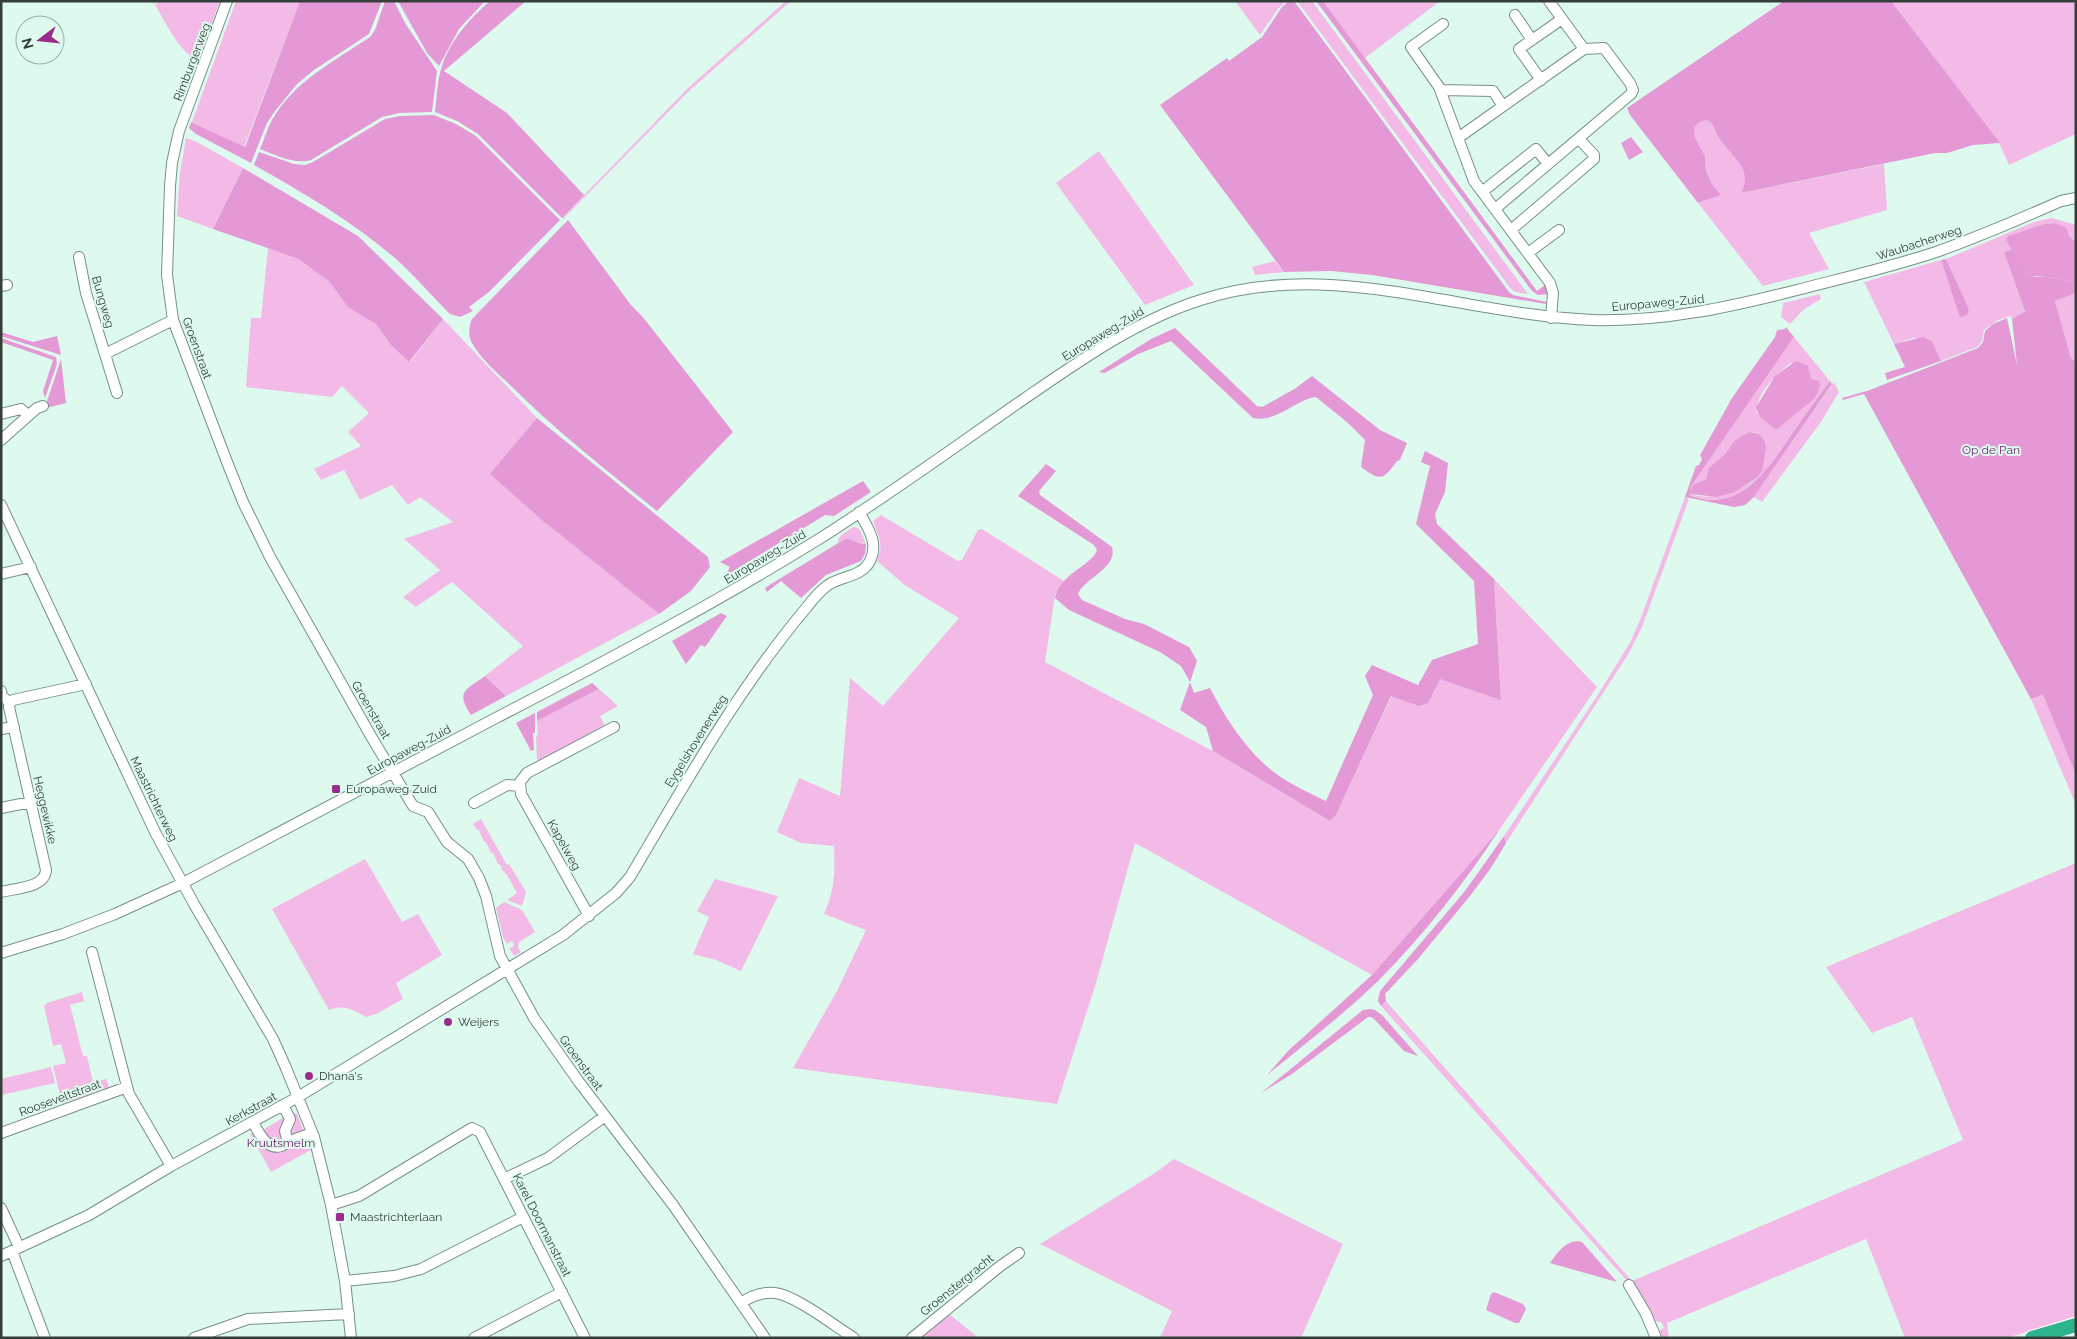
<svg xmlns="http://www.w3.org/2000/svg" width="2077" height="1339" font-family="Raleway,sans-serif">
  <rect width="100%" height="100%" fill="#defaee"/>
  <!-- green -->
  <path fill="#f4bae7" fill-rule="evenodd" d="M153 1 157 5 158 1H220L198 60C181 56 162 16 153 1Z
    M236 1H300L244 147 192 122Z
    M786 1H791L688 92 563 219 562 218 687 89Z
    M1235 1H1286L1278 9 1260 35Z
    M1297 1H1312L1528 294 1515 292 1511 289Z
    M1323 1H1440L1365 58Z
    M1891 1H2074L2076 3V134L2009 165 1999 143Z
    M1707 120C1716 125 1719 137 1725 145 1732 156 1748 167 1746 183 1746 186 1742 190 1741 193L1884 164 1887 210 1809 233 1829 269 1763 286 1698 203 1721 195 1712 184 1706 169 1705 156 1695 137 1693 127 1700 122Z
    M186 138 197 142 243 168 213 229 177 216 180 173Z
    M1099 151 1194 285 1145 305 1056 183Z
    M2052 218 2076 225V240L2069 236 2067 228 2056 223 2044 224 2011 235 2006 240 2013 249 2004 252 2025 313 2012 319 2011 316 2007 317 1998 320 1984 330 1982 341 1977 347 1941 361 1932 341 1913 338 1894 344 1864 282 1941 260 1959 315 1969 309 1946 259 2034 222Z
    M268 248 299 258 321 276 329 281 348 306 376 324 390 344 410 362 443 319 537 418 491 474 543 521 659 614 506 696 485 676 523 646 452 582 416 607 403 597 440 570 404 539 453 522 420 497 408 505 392 485 360 500 344 470 321 480 314 469 361 446 348 432 369 413 342 386 332 397 246 387 251 318H261Z
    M1275 261 1284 272 1255 275 1252 267Z
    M2076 293V362L2071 358 2055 301Z
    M1820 294 1821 299 1803 310 1790 324 1781 317 1783 303Z
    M1794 337 1830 381C1817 398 1804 416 1792 434 1766 471 1740 514 1689 495L1692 485ZM1791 363 1812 380 1817 379 1820 389 1805 407 1782 424H1770L1757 412C1756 393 1777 373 1791 363ZM1749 432 1757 433 1764 440 1760 475 1758 477C1738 493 1715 501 1690 494L1693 485 1706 479 1707 471 1725 454 1735 440Z
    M1834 382 1839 392 1821 422 1762 502 1754 497Z
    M1685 497 1689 499 1642 627 1629 653 1506 843 1504 836 1599 693 1631 641 1642 615Z
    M881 515 958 561 962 560 978 530 982 529 1064 581 1055 595 1045 662 1213 751 1330 821 1336 815 1392 695 1419 706 1440 678 1501 699 1494 579 1597 687 1500 829 1372 975 1135 843 1096 983 1057 1104 793 1068 837 991 866 930 824 914C835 889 835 872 834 846L801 843 777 832 799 778 840 796 850 678 883 706 959 618 906 586 877 561C884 545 879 537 873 521Z
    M853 527H856L860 530 866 544 845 539 837 543 840 536Z
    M599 689 618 706 600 716 605 726 538 762 537 759 536 736 538 735 537 721Z
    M2043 695 2076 775V805L2031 699Z
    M481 819 507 865 509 864 526 892 522 906 507 900 517 893 507 875 501 869 502 867 498 864 493 853H491L486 842H484L479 830H477L473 824Z
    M365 859 402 922 418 914 442 955 396 983 403 999 376 1014 366 1017C353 1010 344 1004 329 1010L272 909Z
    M2076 863V1316L2007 1338H1905L1866 1239 1667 1323 1669 1338H1659L1658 1335 1660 1330 1664 1328 1661 1322 1653 1321 1637 1292 1381 1006 1386 1001 1632 1281 1963 1140 1912 1017 1872 1033 1826 967Z
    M715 879 778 896 741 971 716 960 693 954 709 917 697 911Z
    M504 902 522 910 535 932 519 942 518 948 521 952 514 956 509 948 513 947 514 943 511 941 507 944 503 937 496 908Z
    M82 992 84 1001 70 1005 83 1056H87L93 1082 106 1079 109 1087 62 1104 53 1066 66 1063 61 1044 53 1046 44 1006 47 1003Z
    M51 1067 55 1083 1 1095V1079Z
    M290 1111 297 1114 311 1150 271 1172 250 1134 256 1131 258 1133 289 1114Z
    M1174 1159 1343 1244 1301 1338H1160L1172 1311 1040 1244 1155 1173Z
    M949 1314 979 1338H925L924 1336Z"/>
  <!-- forest -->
  <path fill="#e498d5" d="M300 1H316L321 3 322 1H382L369 34 314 70 297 84 275 111 267 123 251 163 196 134 189 128 191 122 245 147Z
    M385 1H394L405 23 437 71 432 112 399 113 382 117 311 160C294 165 276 155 260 149 264 140 267 129 272 120 294 81 335 61 370 37L375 30Z
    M398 1H485L459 29 439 66 427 53Z
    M490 1H526L444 71 507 113 584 195 562 218 478 134 457 121 435 112C437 97 437 80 442 66 450 41 470 18 490 1Z
    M1289 1H1294L1509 292 1513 295 1547 302 1546 304 1372 275 1331 271 1284 272 1160 105 1227 58 1229 61 1262 37 1282 7Z
    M1316 1H1323L1537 291 1545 285 1549 294 1538 295 1532 291Z
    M1784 1H1891L2000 143 1973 145 1947 153H1935L1741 193C1754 168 1732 158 1720 139 1715 132 1715 124 1707 120L1700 122 1694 127 1695 137 1705 156 1706 170 1712 184 1721 195 1698 203 1630 115 1627 108Z
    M434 115 456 124 476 136 560 220 489 292 469 307 473 311 460 317 450 314C432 296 415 276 396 259 353 222 304 193 254 165L259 152 294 164 305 165 313 162 385 119 400 116Z
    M243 168 358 236 443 319 409 362 390 344 376 324 348 307 329 281 321 276 299 259 213 229Z
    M568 220 631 305 642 316 733 432 657 511C606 470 555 430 509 384 496 372 479 357 471 341 468 334 469 326 472 319Z
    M2013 249 2026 273 2035 277H2047L2076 283V293L2055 301 2071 358 2076 362V775L2043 695 2031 699 1864 394 1843 400 1842 398 1867 391 1978 348 1983 342 1985 331 1993 324 2007 318 2017 365 2012 319 2025 312 2004 252Z
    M1946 259 1969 309 1967 315 1961 317 1959 315 1941 260Z
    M1786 327 1794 337 1692 485 1689 495C1740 515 1767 470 1792 434 1804 416 1817 398 1830 381L1832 384 1754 497 1745 505 1734 507 1685 497 1696 466 1699 465 1702 459 1700 455 1703 450 1732 398 1775 337 1777 330 1785 329Z
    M1175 328 1257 406 1262 407 1266 405 1296 388 1312 376 1380 430 1407 443 1400 460 1397 461C1383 481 1380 481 1361 467L1365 440 1348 423 1316 397C1297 399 1276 423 1253 418L1171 341 1138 354 1105 373 1099 372 1151 339Z
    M1 332 33 342 57 336 61 355 1 336Z
    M1923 337 1932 341 1941 361 1887 380 1885 373 1905 367 1894 344Z
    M1 338 56 357 57 364 45 398 43 391 53 360 1 342Z
    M61 359 66 403 46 408 47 401Z
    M537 418 708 557 710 567 691 591 659 614 543 521 490 474Z
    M1425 451 1448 463 1445 492 1435 514 1437 524 1494 579 1501 700 1440 679 1428 703 1419 706 1391 696 1336 815 1330 821 1213 751 1206 727 1180 710 1190 682 1181 666 1160 652 1069 610 1055 598C1060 573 1093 565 1097 550L1094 545 1018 496 1046 464 1056 471 1039 491 1040 495 1112 547C1118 568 1086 577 1078 594L1082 600 1125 619 1144 624 1189 647 1197 661 1190 682 1194 693 1210 688C1225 718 1248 753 1275 773 1290 784 1309 793 1326 801L1373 695 1365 676 1372 665 1418 685 1432 660 1478 644 1474 581 1416 524 1430 466 1421 462Z
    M863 481 871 492 834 516 825 515 725 576 730 567 720 562Z
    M845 539C853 539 858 544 866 544L865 554 861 561 826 575 801 598 781 581 767 592 765 588 771 584Z
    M721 613 727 616 705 647 701 645 686 664 672 641Z
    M485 676 506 696 471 715C455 691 466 690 485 676Z
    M592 683 599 689 537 721V712Z
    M535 713V733H533L534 750 531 751 516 723Z
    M1500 829C1465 882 1424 935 1378 981 1343 1015 1305 1044 1267 1075L1288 1051 1372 975Z
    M1504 836 1506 843 1491 868 1470 896 1418 959 1385 994 1386 1001 1381 1006 1378 1001 1380 991 1465 891Z
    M1370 1009 1375 1010 1382 1015 1418 1056 1404 1051 1375 1020 1371 1017H1368L1292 1074 1261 1093 1363 1010Z
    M1578 1241 1582 1242 1617 1282 1550 1263C1558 1252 1564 1242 1578 1241Z"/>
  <!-- water -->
  <path fill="#e69ad7" d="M1631 137 1643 152 1629 160 1621 143Z
    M2056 223 2067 228 2069 236 2076 241V283L2047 277 2032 276 2026 273 2006 240 2008 236 2044 224Z
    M1796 361 1808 366 1811 379 1818 380C1829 397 1787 417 1778 429H1775L1760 417 1756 407 1775 376Z
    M1749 432 1759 434 1764 440 1766 448 1762 471 1758 477 1735 492 1717 497 1689 494 1693 485 1706 479 1708 469 1725 454 1735 440Z
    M1494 1292 1523 1304 1526 1309 1519 1323H1515L1486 1310 1491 1294Z"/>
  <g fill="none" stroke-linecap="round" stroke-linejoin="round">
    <!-- minor casing -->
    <g stroke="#769085" stroke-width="12">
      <path id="minor" d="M227 1 179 131 172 163 170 186 167 275 173 320 227 462 243 502 270 557 372 738 413 806 428 812 447 842 468 859 479 878 486 896 500 956 534 1018 579 1082 673 1205 765 1338
        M1549 1 1584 49
        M1515 15 1532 40
        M1443 24 1411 47 1439 87 1474 181 1550 283 1553 293 1551 318
        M1541 80 1519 49 1562 19
        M1441 90 1493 91 1503 106
        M1458 138 1584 49 1604 48 1630 83 1633 90 1631 94 1495 209
        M1482 192 1536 149 1548 164
        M1511 230 1594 159V155L1579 139
        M1528 253 1559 230
        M79 257 86 293 117 393
        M1 286 7 285
        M105 354 173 320
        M1 414 21 409 28 415
        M1 440 37 408 43 406
        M1 505 156 834 194 904 273 1039 286 1068 314 1137 331 1205 345 1281 351 1338
        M1 574 31 567
        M1 691 2 696 10 703
        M10 703 13 700 86 684
        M1 729 14 727
        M474 803 507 785 520 786
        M1 808 31 802
        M1 892C16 888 45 888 46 870L9 707 10 703
        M589 916 521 794 520 782 527 773 614 727
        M92 952 129 1094 171 1166
        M1 953 63 934 115 914 183 883C286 828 390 774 494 719 604 662 714 604 819 539 889 495 956 446 1024 399 1081 360 1138 319 1204 299 1332 258 1464 315 1593 320 1663 322 1730 307 1797 290 1843 278 1891 267 1936 252 1978 237 2020 219 2061 201L2076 198
        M283 1105 290 1119 285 1131 287 1139
        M253 1122C259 1134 269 1154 285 1144
        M1 1133 127 1087
        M293 1140 312 1133
        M504 1179 548 1158 605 1116
        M331 1205 359 1196 472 1128 480 1132 585 1338
        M1 1208 19 1247
        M12 1251 45 1338
        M1 1256 89 1215 171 1166 298 1097 563 935 616 893 630 877C685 784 737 690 807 607 813 599 820 591 828 585 841 576 862 577 870 561 879 543 868 528 859 512
        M345 1281 394 1276 421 1269 523 1217
        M1629 1285 1646 1314 1656 1338
        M741 1303C751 1296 763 1292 775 1293 795 1295 835 1326 854 1338
        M194 1338 248 1319 349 1314
        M474 1338 562 1292
        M912 1338 999 1267 1019 1253"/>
    </g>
    <!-- highway casing -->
    <g stroke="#fff" stroke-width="16">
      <path id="highway" d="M2032 1338 2076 1325"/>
    </g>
    <!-- minor -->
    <use href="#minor" stroke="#fff" stroke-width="10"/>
    <!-- highway -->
    <use href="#highway" stroke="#2eb48d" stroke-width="14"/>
  </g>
  <!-- markers -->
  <g fill="#9b2c8c" stroke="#defaee" stroke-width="2">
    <rect x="331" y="784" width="10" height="10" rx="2.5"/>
    <circle cx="448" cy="1022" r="5"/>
    <circle cx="309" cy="1076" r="5"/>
    <rect x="335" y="1212" width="10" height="10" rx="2.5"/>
  </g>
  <g text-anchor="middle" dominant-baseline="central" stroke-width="4" stroke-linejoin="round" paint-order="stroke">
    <!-- street labels -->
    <g font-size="12" fill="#343f3a" stroke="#defaee">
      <text transform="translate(192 62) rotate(-69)">Rimburgerweg</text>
      <text transform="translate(1919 243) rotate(-18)">Waubacherweg</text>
      <text transform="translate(103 302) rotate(74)">Bungweg</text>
      <text transform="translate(1658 303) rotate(-5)">Europaweg-Zuid</text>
      <text transform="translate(1103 334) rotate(-31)">Europaweg-Zuid</text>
      <text transform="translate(197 348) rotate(70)">Groenstraat</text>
      <text transform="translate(765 557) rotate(-31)">Europaweg-Zuid</text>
      <text transform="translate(371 710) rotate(60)">Groenstraat</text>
      <text transform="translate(696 741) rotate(-58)">Eygelshovenerweg</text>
      <text transform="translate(409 750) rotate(-28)">Europaweg-Zuid</text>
      <text transform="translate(154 799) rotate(64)">Maastrichterweg</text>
      <text transform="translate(45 810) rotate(77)">Heggewikke</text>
      <text transform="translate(564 845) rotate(61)">Kapelweg</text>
      <text transform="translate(581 1063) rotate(54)">Groenstraat</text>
      <text transform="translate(60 1098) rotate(-20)">Rooseveltstraat</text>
      <text transform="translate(251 1109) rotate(-29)">Kerkstraat</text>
      <text transform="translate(542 1225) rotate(63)">Karel Doormanstraat</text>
      <text transform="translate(957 1285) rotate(-39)">Groenstergracht</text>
    </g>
    <!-- park labels -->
    <g font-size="12" fill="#78206b" stroke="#defaee">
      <text x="1991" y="450">Op de Pan</text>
      <text x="281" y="1143">Kruutsmelm</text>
    </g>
    <!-- poi labels -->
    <g font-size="12" fill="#343f3a" stroke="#defaee" text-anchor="start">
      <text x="346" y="789">Europaweg Zuid</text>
      <text x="458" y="1022">Weijers</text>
      <text x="319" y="1076">Dhana's</text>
      <text x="350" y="1217">Maastrichterlaan</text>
    </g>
  </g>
  <!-- border -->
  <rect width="2077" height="1339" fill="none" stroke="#343f3a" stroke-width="5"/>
  <!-- north arrow -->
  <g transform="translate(40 40) rotate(254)"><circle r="24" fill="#defaee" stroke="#9aafa6"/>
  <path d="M0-4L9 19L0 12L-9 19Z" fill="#9b2c8c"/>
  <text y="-8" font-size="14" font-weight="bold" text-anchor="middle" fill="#343f3a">N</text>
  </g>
</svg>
